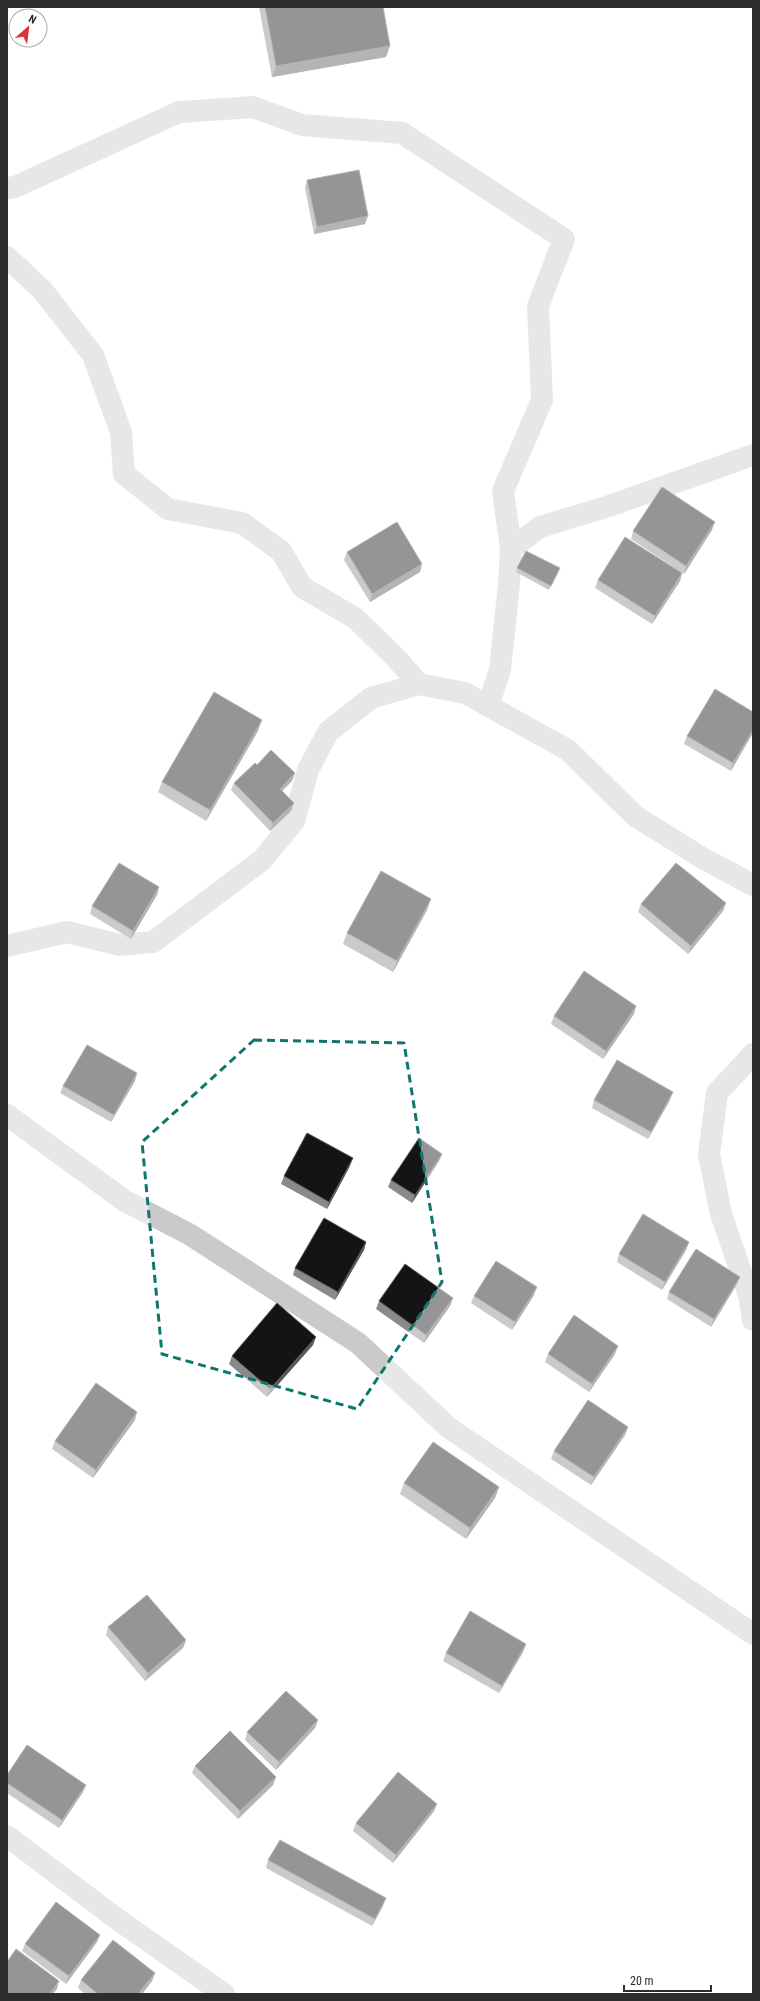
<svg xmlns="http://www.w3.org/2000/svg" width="760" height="2001" font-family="'Roboto Condensed',sans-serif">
  <rect width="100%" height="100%" fill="#fff"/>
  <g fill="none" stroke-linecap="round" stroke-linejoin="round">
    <!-- street -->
    <path stroke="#cacaca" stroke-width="22" d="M7 188 15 187 179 112 253 107 302 125 402 133 564 239 538 306 542 400 503 491 511 549
      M7 257 43 291 93 355 121 432 124 474 168 509 242 523 281 551 302 587 355 618 396 658 419 684
      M488 706 500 670 509 584 511 549 540 527 606 507 753 455
      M7 946 67 932 120 945 153 942 262 860 294 821 308 770 328 732 371 698 419 684 465 693 568 750 635 816 704 859 753 885
      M753 1054 717 1093 709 1154 721 1214 749 1295 753 1320
      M7 1115 125 1201 189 1234 358 1343 449 1428 753 1634
      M7 1836 117 1919 224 1994"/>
  </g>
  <!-- wall -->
  <path fill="#8a8a8a" d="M259 7H383L386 57 272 77Z
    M307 180 365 224 314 234 305 188Z
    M712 530 684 574 631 539 633 531Z
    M347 552 420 572 370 602 344 560Z
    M517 568 558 572 549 590 516 572Z
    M682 573 680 581 652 624 595 588 598 580Z
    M753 712 731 771 684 744 687 736Z
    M258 731 206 821 158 792 162 782Z
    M257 765 295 773 292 781 282 791 291 811 270 831 231 790 234 783Z
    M159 887 157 895 131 939 90 914 92 906Z
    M726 903 723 911 688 954 638 912 641 904Z
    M427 910 393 972 343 944 347 933Z
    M634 1014 603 1059 551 1024 554 1016Z
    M135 1081 111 1122 60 1093 63 1086Z
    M594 1100H670L648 1139 592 1108Z
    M442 1154 439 1161 412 1203 388 1187 391 1180Z
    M350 1166 327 1209 281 1184 284 1176Z
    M366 1242 364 1250 335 1300 293 1275 295 1268Z
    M689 1242 686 1250 662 1290 617 1262 619 1254Z
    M740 1277 737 1284 711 1327 667 1299 669 1292Z
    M534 1295 512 1330 471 1303 474 1296Z
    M453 1298 450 1306 424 1343 376 1309 379 1301Z
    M313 1345 267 1397 229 1364 232 1356Z
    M548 1354H615L589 1392 545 1362Z
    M135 1420 93 1478 52 1449 55 1441Z
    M628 1427 625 1435 591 1485 551 1459 554 1451Z
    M404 1483 499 1487 495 1498 466 1539 400 1494Z
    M108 1627 186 1640 183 1648 145 1681 106 1635Z
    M526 1644 523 1652 499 1693 443 1661 446 1653Z
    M318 1720 315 1728 276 1770 245 1740 247 1732Z
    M195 1766 273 1785 238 1819 192 1773Z
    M7 1775 83 1792 59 1828 7 1793Z
    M434 1811 393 1863 353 1831 356 1823Z
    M268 1860 383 1906 372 1926 266 1868Z
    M100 1935 97 1942 66 1984 22 1951 25 1944Z
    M155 1973 152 1981 142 1994H85L78 1988 81 1980Z"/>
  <!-- shaded-wall -->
  <path fill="#5a5a5a" d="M390 46 386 57 272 77 276 66Z
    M368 216 365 224 314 234 317 227Z
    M715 522 712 530 684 574 686 566Z
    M422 564 420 572 370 602 372 594Z
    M682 573 680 581 652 624 655 616Z
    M262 720 258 731 206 821 210 810Z
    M753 730V733L731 771 733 763Z
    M295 773 292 781 277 796 280 789Z
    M294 803 291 811 270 831 273 823Z
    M159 887 157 895 131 939 133 931Z
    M431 899 427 910 393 972 397 961Z
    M726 903 723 911 688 954 691 946Z
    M636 1006 634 1014 603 1059 606 1051Z
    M137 1073 135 1081 111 1122 114 1115Z
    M673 1092 670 1100 648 1139 651 1132Z
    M442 1154 439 1161 412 1203 415 1195Z
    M353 1158 350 1166 327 1209 329 1202Z
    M366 1242 364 1250 335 1300 338 1292Z
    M689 1242 686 1250 662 1290 665 1282Z
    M740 1277 737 1284 711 1327 714 1319Z
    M537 1287 534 1295 512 1330 515 1322Z
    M453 1298 450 1306 424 1343 426 1335Z
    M316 1337 313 1345 267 1397 270 1389Z
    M618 1346 615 1354 589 1392 592 1384Z
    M137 1412 135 1420 93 1478 96 1470Z
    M628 1427 625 1435 591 1485 594 1477Z
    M499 1487 495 1498 466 1539 470 1528Z
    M186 1640 183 1648 145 1681 148 1673Z
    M526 1644 523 1652 499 1693 502 1686Z
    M318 1720 315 1728 276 1770 279 1762Z
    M276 1777 273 1785 238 1819 240 1811Z
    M86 1785 83 1792 59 1828 62 1820Z
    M437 1804 434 1811 393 1863 396 1855Z
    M386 1898 383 1906 372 1926 375 1919Z
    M100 1935 97 1942 66 1984 69 1976Z
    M155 1973 152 1981 142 1994H138Z
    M59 1981 57 1989 53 1994H50Z"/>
  <!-- building -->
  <path fill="#141414" stroke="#5a5a5a" d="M265 7H383L390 46 276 66Z
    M359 170 368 216 317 227 307 180Z
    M662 487 715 522 686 566 633 531Z
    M397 522 422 564 372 594 347 552Z
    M625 537 682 573 655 616 598 580Z
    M526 551 560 568 551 586 517 568Z
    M715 689 753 712V730L733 763 687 736Z
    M214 692 262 720 210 810 162 782Z
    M271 750 295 773 280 789 294 803 273 823 234 783 255 763 257 765Z
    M119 863 159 887 133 931 92 906Z
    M676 863 726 903 691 946 641 904Z
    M381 871 431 899 397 961 347 933Z
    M584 971 636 1006 606 1051 554 1016Z
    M87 1045 137 1073 114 1115 63 1086Z
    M617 1060 673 1092 651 1132 594 1100Z
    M307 1133 353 1158 329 1202 284 1176Z
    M419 1138 442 1154 415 1195 391 1180Z
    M643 1214 689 1242 665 1282 619 1254Z
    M324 1218 366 1242 338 1292 295 1268Z
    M696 1249 740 1277 714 1319 669 1292Z
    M496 1261 537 1287 515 1322 474 1296Z
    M405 1264 453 1298 426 1335 379 1301Z
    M277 1303 316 1337 270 1389 232 1356Z
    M574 1315 618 1346 592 1384 548 1354Z
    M96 1383 137 1412 96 1470 55 1441Z
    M588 1400 628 1427 594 1477 554 1451Z
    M433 1442 499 1487 470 1528 404 1483Z
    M147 1595 186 1640 148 1673 108 1627Z
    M470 1611 526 1644 502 1686 446 1653Z
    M286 1691 318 1720 279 1762 247 1732Z
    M230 1731 276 1777 240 1811 195 1766Z
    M27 1745 86 1785 62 1820 7 1783V1775Z
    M398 1772 437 1804 396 1855 356 1823Z
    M280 1840 386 1898 375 1919 268 1860Z
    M56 1902 100 1935 69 1976 25 1944Z
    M113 1940 155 1973 138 1994H98L81 1980Z
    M16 1949 59 1981 50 1994H7V1962Z"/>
  <!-- marked area -->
  <path d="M0 0H760V2001H0ZM254 1040 404 1043 442 1282 357 1409 162 1354 142 1142Z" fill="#fff" fill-opacity=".55" fill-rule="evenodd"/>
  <path fill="none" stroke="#0f766e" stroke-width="3" stroke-dasharray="8 5" stroke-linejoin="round" d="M254 1040 404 1043 442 1282 357 1409 162 1354 142 1142Z"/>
  <!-- border -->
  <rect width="760" height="2001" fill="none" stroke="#2d2d2d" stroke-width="16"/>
  <!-- north arrow -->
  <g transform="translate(28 28) rotate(28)"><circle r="19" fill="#ffffff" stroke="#ababab"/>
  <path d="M0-3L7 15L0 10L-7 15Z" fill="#e03234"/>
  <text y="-6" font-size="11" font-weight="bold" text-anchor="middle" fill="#2d2d2d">N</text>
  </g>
  <!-- scale -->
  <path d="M624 1985v6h87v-6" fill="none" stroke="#2d2d2d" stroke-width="2"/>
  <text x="630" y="1985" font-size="12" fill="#2d2d2d" stroke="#ffffff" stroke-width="3" paint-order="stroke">20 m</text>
</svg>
